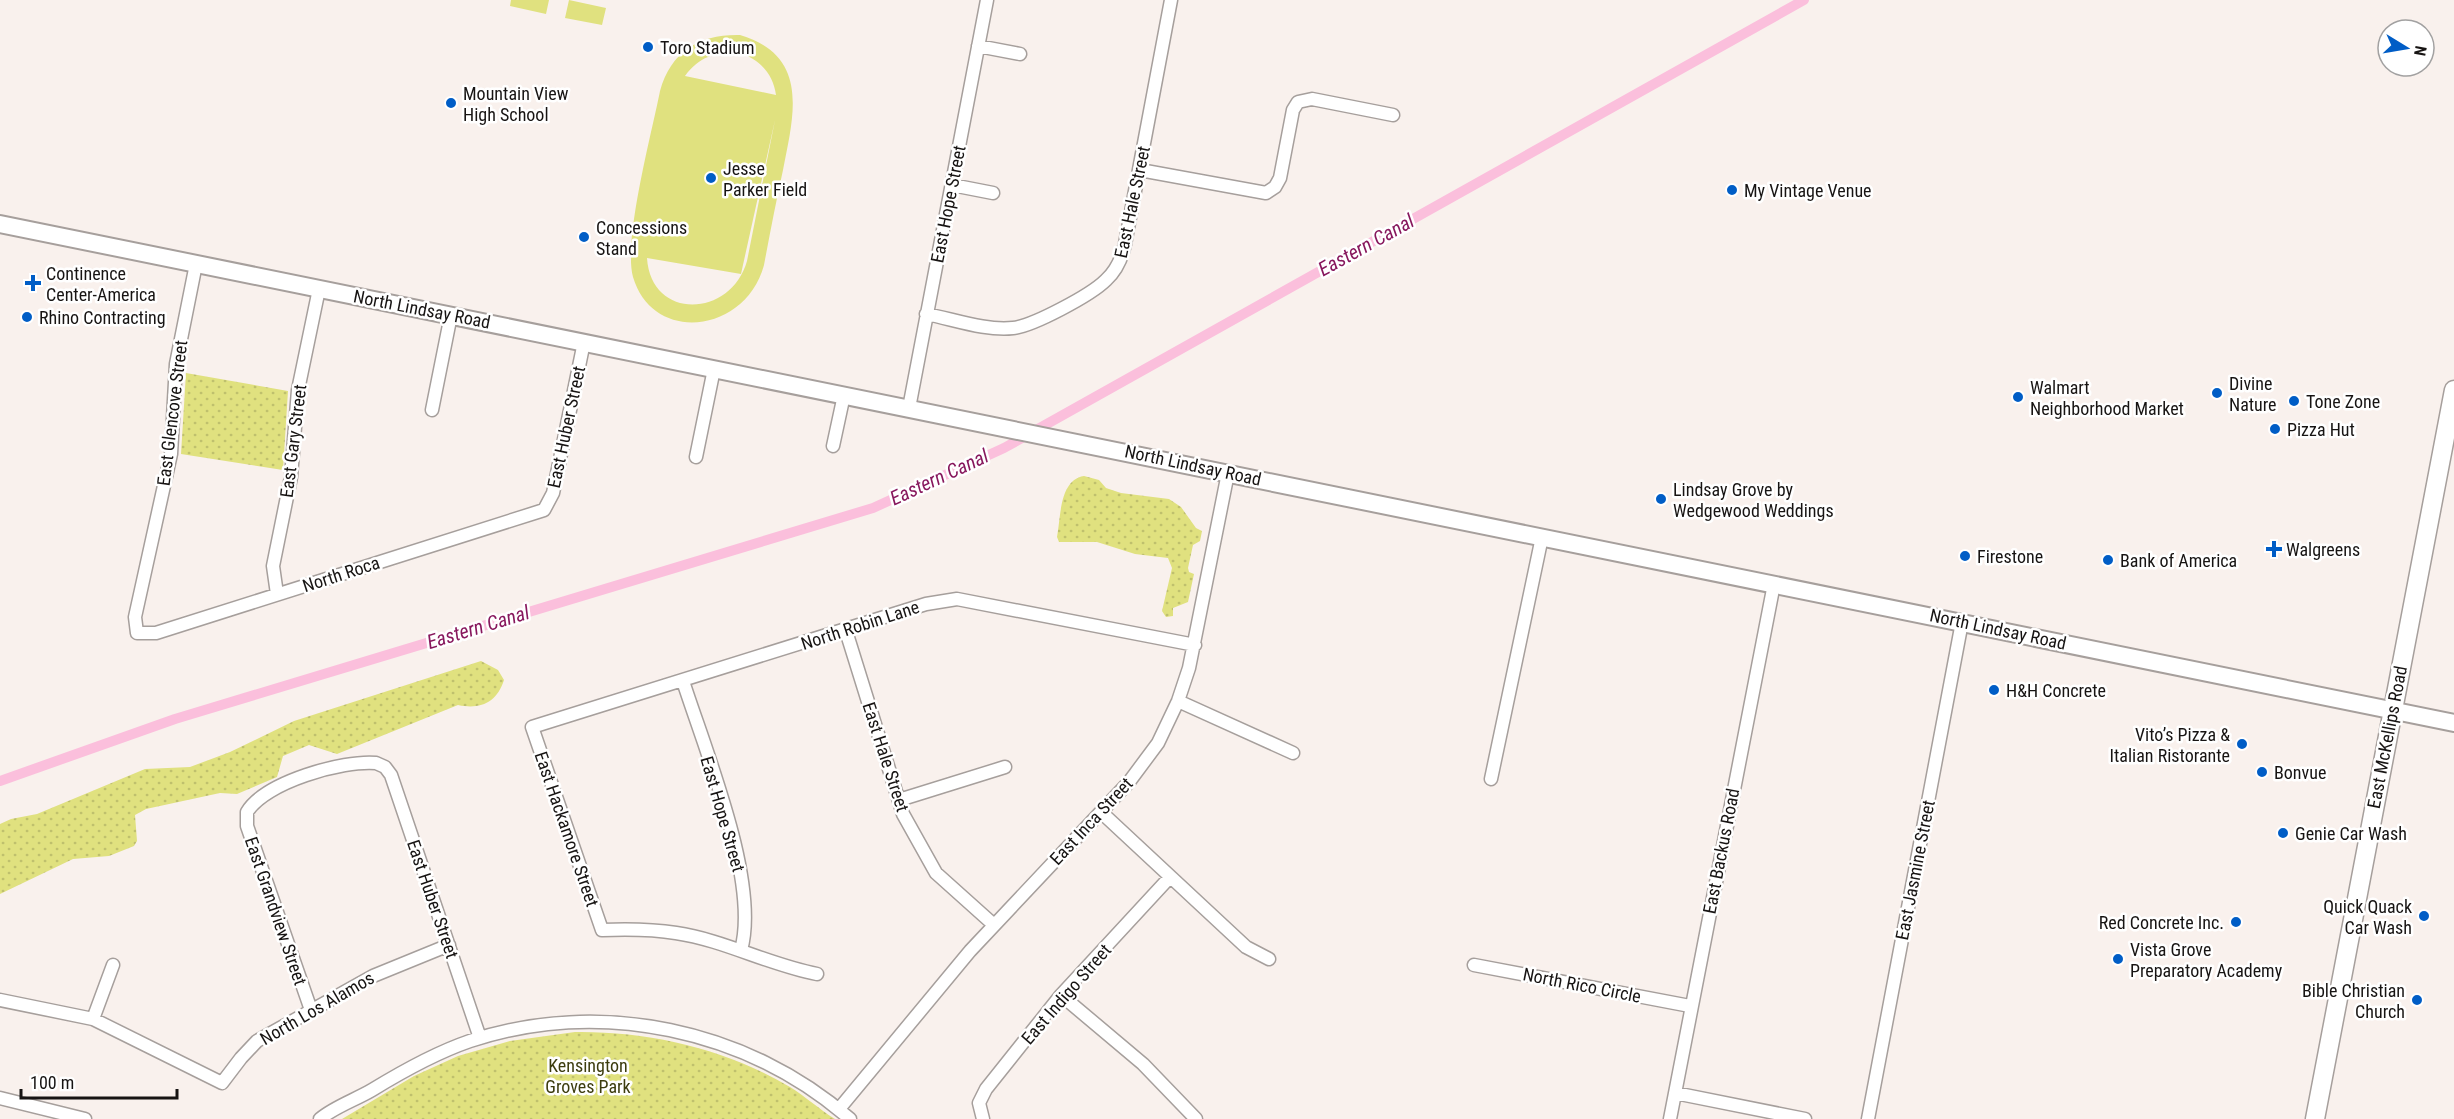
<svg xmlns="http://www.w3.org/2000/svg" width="2454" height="1119" font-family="'Roboto Condensed',sans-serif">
  <defs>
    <pattern id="park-dots" width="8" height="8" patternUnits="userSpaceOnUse" patternTransform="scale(1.5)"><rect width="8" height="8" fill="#e0e17f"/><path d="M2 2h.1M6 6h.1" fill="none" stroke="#bfc06d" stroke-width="1.8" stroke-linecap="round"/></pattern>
  </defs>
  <rect width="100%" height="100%" fill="#f9f1ed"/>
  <!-- grass -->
  <path fill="#e0e17f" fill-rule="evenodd" d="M511 0H549L546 14 510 6Z
    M569 0 606 8 602 25 565 18Z
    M740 35C810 56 794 114 783 170 776 202 770 233 764 265 746 333 653 345 633 277 623 241 652 132 660 91 671 51 700 34 740 35ZM738 52C759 59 773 73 776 95L685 76C699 57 715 52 738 52ZM775 120 747 261C731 318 651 321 647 258L741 274Z"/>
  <!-- park -->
  <path fill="url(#park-dots)" d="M186 373 288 391 283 470 181 454Z
    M1084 476 1099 480 1106 488 1121 493 1169 499 1181 507 1196 528 1202 531 1200 541 1193 545 1188 568 1189 572 1194 574 1188 602 1173 608V616L1166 617 1162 611 1172 568 1168 558 1135 554 1097 542H1059L1057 537C1061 517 1059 480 1084 476Z
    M481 661 498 670 504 680C497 702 481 710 458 705L337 754 309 745 283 756 277 777 237 794 220 793 146 809 135 815 137 841 134 846 109 856 73 859 0 894V824L11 819 37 814 145 769 190 767 230 752 294 721Z
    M575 1032C650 1031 726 1049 790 1087 806 1097 819 1109 835 1119H342L414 1076 458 1056 510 1041Z"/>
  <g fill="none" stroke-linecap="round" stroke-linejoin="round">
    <!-- canal -->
    <path stroke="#fbbfdc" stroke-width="10" d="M0 781 175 719 873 508 1004 448 1804 0"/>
    <!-- minor casing -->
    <g stroke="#a69f9c" stroke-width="15">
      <path id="minor" d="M978 46 1020 54
        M1140 170 1266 193 1275 187 1280 178 1293 110 1298 102 1312 99 1393 115
        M952 185 993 193
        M196 264 176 364 171 454 135 617 137 633H156L544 510 553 493 584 342
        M926 314C953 319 985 331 1013 328 1033 326 1091 295 1106 280 1117 270 1122 258 1125 244L1171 0
        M909 408 987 0
        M432 410 451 315
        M833 446 844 395
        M696 457 714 369
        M277 594 273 566 291 477 298 390 319 289
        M846 631 903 814 936 873 994 925
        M683 681C705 750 760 882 741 950
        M1178 701 1293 753
        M1491 779 1542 537
        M899 800 1005 767
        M1101 812 1246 947 1269 959
        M1474 965 1690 1006
        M817 974C769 965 724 940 676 933 651 929 627 929 602 930L532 727 926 604 957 599 1195 645
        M1061 995 1143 1064 1196 1119
        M0 1000 93 1019 222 1083 241 1058 257 1041 373 976 449 945
        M311 1010 247 826V812C265 782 343 760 376 763L385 767 391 775 480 1038
        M93 1019 113 965
        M1675 1093 1805 1119
        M0 1098 85 1119
        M839 1109 970 951 1129 782 1158 743 1178 701 1189 668 1228 473
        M320 1119C334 1107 355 1100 372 1090 403 1071 435 1053 470 1041 600 998 747 1029 850 1119
        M983 1119 979 1103 986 1089 1061 995 1170 877
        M1670 1119 1774 584
        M1868 1119 1962 622"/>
    </g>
    <!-- secondary casing -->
    <g stroke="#a69f9c" stroke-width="20">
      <path id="secondary" d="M0 224 2454 723"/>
    </g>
    <!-- primary casing -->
    <g stroke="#a69f9c" stroke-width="21">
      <path id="primary" d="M2315 1119 2454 390"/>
    </g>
    <!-- minor -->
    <use href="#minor" stroke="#fff" stroke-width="12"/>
    <!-- secondary -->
    <use href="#secondary" stroke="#fff" stroke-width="16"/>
    <!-- primary -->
    <use href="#primary" stroke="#fff" stroke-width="18"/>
  </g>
  <!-- markers -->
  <g fill="#005dc6" stroke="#fff" stroke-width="2">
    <circle cx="648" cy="47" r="6"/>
    <circle cx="451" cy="103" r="6"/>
    <circle cx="711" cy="178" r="6"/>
    <circle cx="1732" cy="190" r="6"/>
    <circle cx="584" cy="237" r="6"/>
    <path d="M30 274h6v6h6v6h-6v6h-6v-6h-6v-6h6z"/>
    <circle cx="27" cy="317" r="6"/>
    <circle cx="2217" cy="393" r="6"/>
    <circle cx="2018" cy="397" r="6"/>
    <circle cx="2294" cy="401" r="6"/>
    <circle cx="2275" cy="429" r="6"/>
    <circle cx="1661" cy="499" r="6"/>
    <path d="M2271 540h6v6h6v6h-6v6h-6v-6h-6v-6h6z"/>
    <circle cx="1965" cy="556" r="6"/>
    <circle cx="2108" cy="560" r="6"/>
    <circle cx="1994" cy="690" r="6"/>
    <circle cx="2242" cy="744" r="6"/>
    <circle cx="2262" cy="772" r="6"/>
    <circle cx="2283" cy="833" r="6"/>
    <circle cx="2424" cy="916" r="6"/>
    <circle cx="2236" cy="922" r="6"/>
    <circle cx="2118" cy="959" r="6"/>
    <circle cx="2417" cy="1000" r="6"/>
  </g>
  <g text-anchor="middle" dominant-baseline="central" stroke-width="5" stroke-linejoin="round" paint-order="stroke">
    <!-- poi labels -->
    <g font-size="18" fill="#171413" stroke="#fff" text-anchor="start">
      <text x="660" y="47">Toro Stadium</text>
      <text x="463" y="93">Mountain View<tspan x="463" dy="21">High School</tspan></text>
      <text x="723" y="168">Jesse<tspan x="723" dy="21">Parker Field</tspan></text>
      <text x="1744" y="190">My Vintage Venue</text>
      <text x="596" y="227">Concessions<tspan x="596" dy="21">Stand</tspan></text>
      <text x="46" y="273">Continence<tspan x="46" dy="21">Center-America</tspan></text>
      <text x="39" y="317">Rhino Contracting</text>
      <text x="2229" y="383">Divine<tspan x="2229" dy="21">Nature</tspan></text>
      <text x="2030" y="387">Walmart<tspan x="2030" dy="21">Neighborhood Market</tspan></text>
      <text x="2306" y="401">Tone Zone</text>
      <text x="2287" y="429">Pizza Hut</text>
      <text x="1673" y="489">Lindsay Grove by<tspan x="1673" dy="21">Wedgewood Weddings</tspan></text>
      <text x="2286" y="549">Walgreens</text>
      <text x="1977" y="556">Firestone</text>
      <text x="2120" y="560">Bank of America</text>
      <text x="2006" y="690">H&amp;H Concrete</text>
      <text x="2230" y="734" text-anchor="end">Vito’s Pizza &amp;<tspan x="2230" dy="21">Italian Ristorante</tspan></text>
      <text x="2274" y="772">Bonvue</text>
      <text x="2295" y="833">Genie Car Wash</text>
      <text x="2412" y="906" text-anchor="end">Quick Quack<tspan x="2412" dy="21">Car Wash</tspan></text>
      <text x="2224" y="922" text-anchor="end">Red Concrete Inc.</text>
      <text x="2130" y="949">Vista Grove<tspan x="2130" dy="21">Preparatory Academy</tspan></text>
      <text x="2405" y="990" text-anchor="end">Bible Christian<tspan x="2405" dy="21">Church</tspan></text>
    </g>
    <!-- street labels -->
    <g font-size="18" fill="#171413" stroke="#fff">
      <text transform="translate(1132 202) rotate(-78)">East Hale Street</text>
      <text transform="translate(948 204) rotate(-79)">East Hope Street</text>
      <text transform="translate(422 309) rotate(11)">North Lindsay Road</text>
      <text transform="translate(172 413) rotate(-83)">East Glencove Street</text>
      <text transform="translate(566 427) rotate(-78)">East Huber Street</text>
      <text transform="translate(293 441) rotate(-83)">East Gary Street</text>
      <text transform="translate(1193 465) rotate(12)">North Lindsay Road</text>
      <text transform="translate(341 574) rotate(-18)">North Roca</text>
      <text transform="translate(860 625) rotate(-18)">North Robin Lane</text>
      <text transform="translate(1998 629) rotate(12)">North Lindsay Road</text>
      <text transform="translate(2387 737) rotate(-79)">East McKellips Road</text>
      <text transform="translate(886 757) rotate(72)">East Hale Street</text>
      <text transform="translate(723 814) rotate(74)">East Hope Street</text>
      <text transform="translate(1091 821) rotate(-47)">East Inca Street</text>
      <text transform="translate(567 829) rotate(71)">East Hackamore Street</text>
      <text transform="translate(1721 851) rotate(-79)">East Backus Road</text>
      <text transform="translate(1915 870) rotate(-79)">East Jasmine Street</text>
      <text transform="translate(433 899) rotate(71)">East Huber Street</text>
      <text transform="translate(276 911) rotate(71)">East Grandview Street</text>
      <text transform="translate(1582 985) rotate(11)">North Rico Circle</text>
      <text transform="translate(1066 994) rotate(-49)">East Indigo Street</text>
      <text transform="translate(317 1008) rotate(-30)">North Los Alamos</text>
    </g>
    <!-- park labels -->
    <g font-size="18" fill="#3c3c0e" stroke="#fff">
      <text x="588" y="1065">Kensington<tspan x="588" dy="21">Groves Park</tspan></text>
    </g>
    <!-- water labels -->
    <g font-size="20" font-style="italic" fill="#87175d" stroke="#fff">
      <text transform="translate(1366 245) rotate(-29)">Eastern Canal</text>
      <text transform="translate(939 477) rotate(-25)">Eastern Canal</text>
      <text transform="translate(478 627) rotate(-17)">Eastern Canal</text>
    </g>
  </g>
  <!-- north arrow -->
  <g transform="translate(2406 48) rotate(101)"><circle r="28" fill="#ffffff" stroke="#a2a1a1" stroke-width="1.5"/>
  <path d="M0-4.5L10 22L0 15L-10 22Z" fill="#005dc6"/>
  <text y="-9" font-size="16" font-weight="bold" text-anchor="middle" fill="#171413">N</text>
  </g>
  <!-- scale -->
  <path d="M21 1089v9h156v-9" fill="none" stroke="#171413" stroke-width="3"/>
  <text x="30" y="1089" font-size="18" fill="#171413" stroke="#ffffff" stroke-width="4.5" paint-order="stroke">100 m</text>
</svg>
